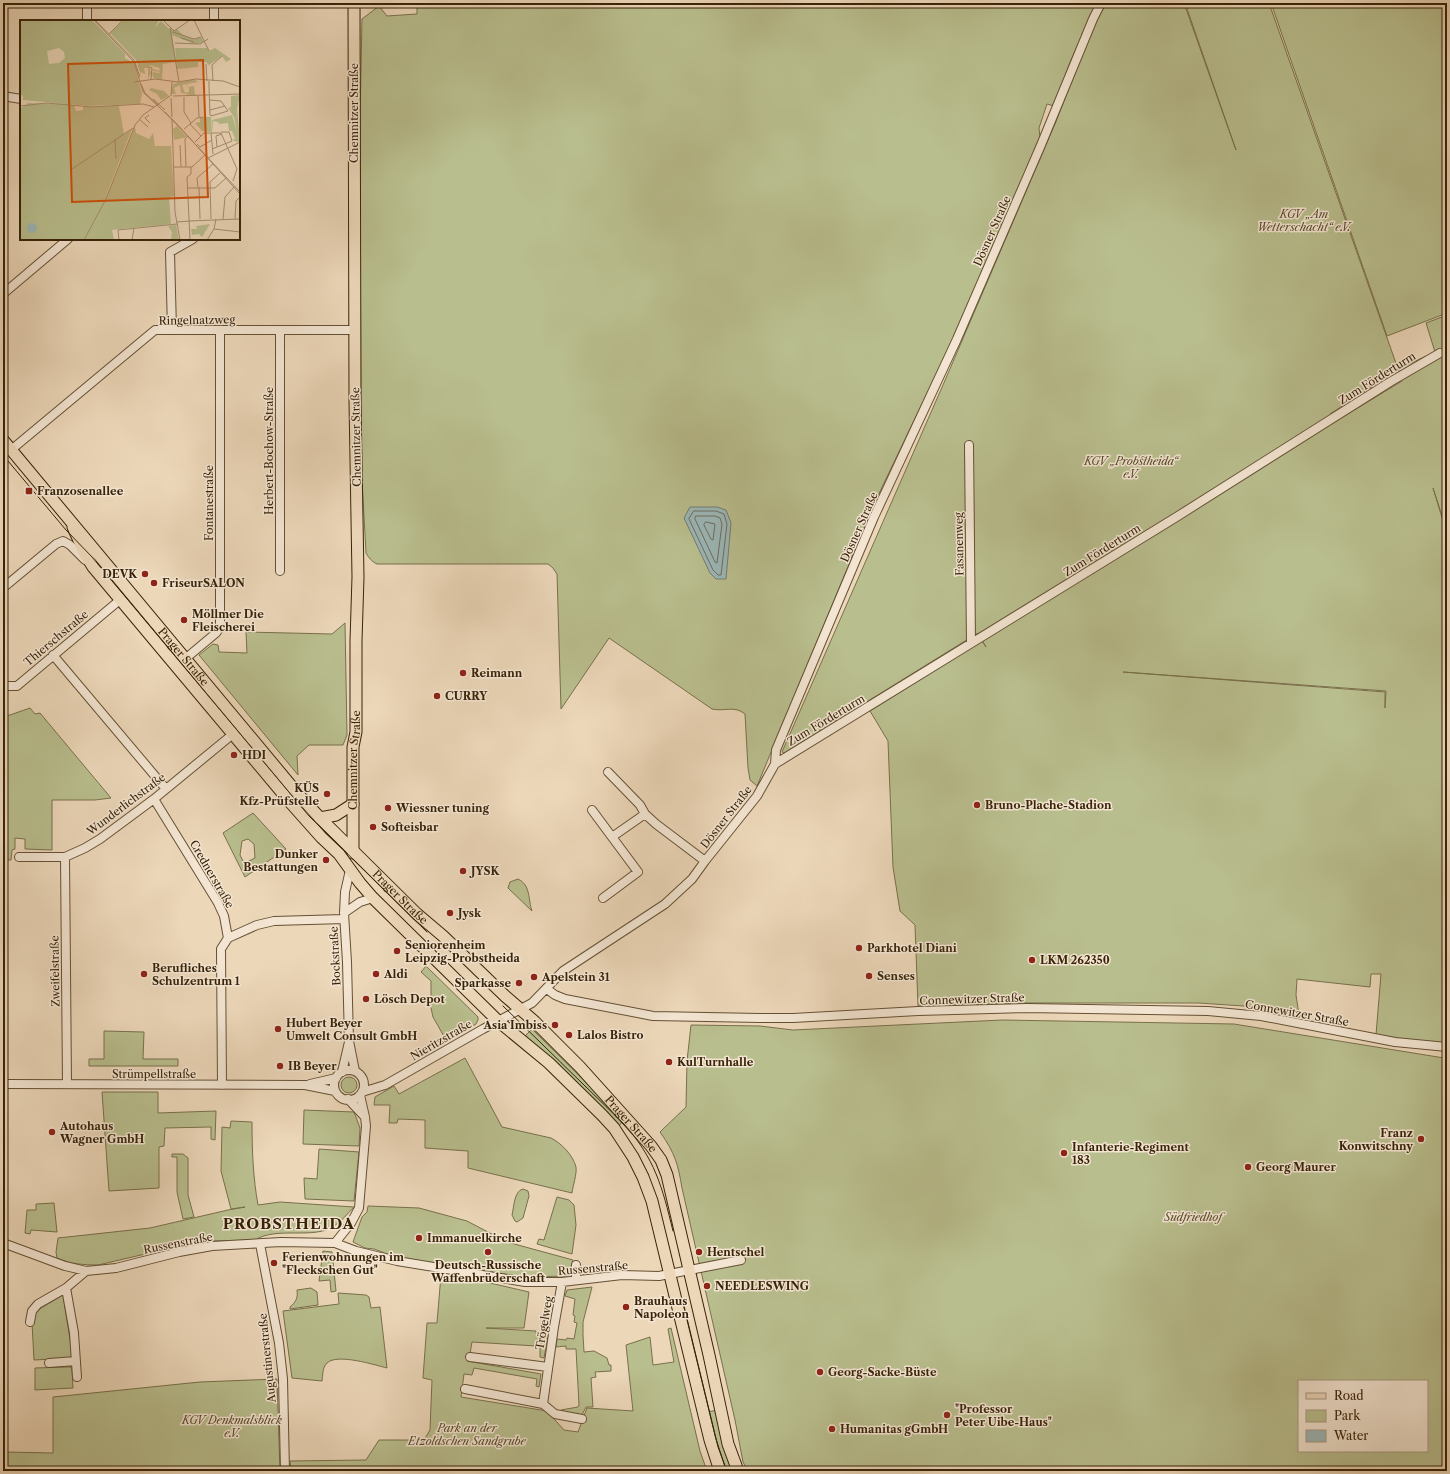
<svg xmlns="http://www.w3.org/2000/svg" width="1450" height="1474" font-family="'Libre Caslon Text',serif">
  <rect width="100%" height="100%" fill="#ecd7b9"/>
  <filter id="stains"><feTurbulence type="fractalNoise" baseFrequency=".005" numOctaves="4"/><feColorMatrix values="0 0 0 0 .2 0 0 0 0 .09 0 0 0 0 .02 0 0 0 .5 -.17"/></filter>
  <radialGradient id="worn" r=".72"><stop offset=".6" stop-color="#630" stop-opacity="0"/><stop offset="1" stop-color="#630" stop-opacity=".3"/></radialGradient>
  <!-- green -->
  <path fill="#b9be8e" stroke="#78704b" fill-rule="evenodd" d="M417 3H1097L1071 60 1054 106 1047 104 1039 128 1040 137 962 320 874 504 757 786 750 780 748 768 745 714C734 705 725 712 712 709L609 638 561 709 557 574 553 568 548 564H377C371 561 369 558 366 553L361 461 360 118 362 19 379 6 387 16 417 14Z
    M1106 3H1184L1236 150 1185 3H1269L1398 369 1435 352 1426 323 1447 315V531L1433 488 1447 534V1047L1376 1035 1381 974H1371L1370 987 1297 979 1296 995 1299 1015 1243 1006 1199 1003H1026L918 1006 915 925 900 911 893 867 888 741 870 711 982 641 986 647 978 633 784 753 782 752 943 385 1055 124 1092 30ZM1398 370 1402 381 1333 423 1330 414ZM1123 672 1386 691 1385 708V692Z
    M1271 3H1447V313L1387 336Z
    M345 623 347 735 343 745H309L297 756 298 775 199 655 213 644 218 645 219 652 247 653 246 632 332 634Z
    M30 708 35 714 40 713 111 798 95 800H52V850L25 849V839L15 838V849L12 850 11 860H3V716L10 715Z
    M253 813 286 849 245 877 223 833ZM248 839 254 844 255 858 247 862 243 861 240 855 242 841Z
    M518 879C531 885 528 900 532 911L508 888 510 882Z
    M426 966 478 1017V1020L476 1024 446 1040 433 1017 431 1008V981L421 972Z
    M1002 1020 1234 1024 1444 1058 1447 1062V1471H748L743 1462 735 1420 682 1188C678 1164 675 1153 660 1132L686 1107 687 1061 691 1025 760 1026 793 1030ZM1299 1381H1427V1451H1299Z
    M532 1029 624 1120 618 1127 524 1037Z
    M104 1031 144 1032 143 1059H178V1066H89V1059H104Z
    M465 1058 502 1127 551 1138C561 1143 573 1155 576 1167 577 1174 573 1185 572 1193L468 1168V1151L425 1148V1120L398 1119 397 1123H389L390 1105H374L375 1097 394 1086 399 1094Z
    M341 1085a8 8 0 1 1 16 0a8 8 0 1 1-16 0Z
    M102 1092H158V1113L216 1111 215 1140 211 1139V1127L165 1128 164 1146 159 1147V1188L109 1191Z
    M304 1110 354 1112 360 1128 359 1146 303 1144Z
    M231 1121 252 1122C252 1150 253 1177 258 1205L280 1202 354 1207C348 1213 342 1221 334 1226 314 1240 277 1226 255 1240L210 1241 184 1245 98 1265C84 1265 70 1264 57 1258L56 1252 58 1238 150 1228 228 1210 245 1207 231 1209 221 1171 222 1127 230 1128Z
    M319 1149 359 1152 354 1201 305 1199 304 1178 317 1179Z
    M172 1154H183L188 1158V1195L194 1217 183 1219 177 1192V1157H172Z
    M523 1189 528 1191 529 1196 523 1218 517 1222 515 1221 512 1215C514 1207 514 1191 523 1189Z
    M557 1197 569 1200 574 1205 576 1225 572 1254 537 1244 539 1239 544 1240Z
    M54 1203 57 1232 31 1230 30 1234 25 1233 27 1210H36V1204Z
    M368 1206 419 1208 467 1221 507 1242 573 1260 568 1276 526 1277 401 1259 374 1249 365 1248 353 1242 362 1217 367 1212Z
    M323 1251 332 1252 336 1291 331 1292 330 1280 319 1281Z
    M441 1275 490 1283 529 1292 524 1328H486L536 1331V1333L548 1336 544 1358 540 1357V1347L536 1346 472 1342 470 1354H467V1361L541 1374 539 1387 536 1386 537 1379 474 1368 472 1375 464 1374 461 1397 547 1411 564 1430 578 1432 587 1408 633 1411 626 1345 650 1337 653 1365 674 1362 668 1329 671 1328 700 1451 707 1471H291L290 1461 366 1460 379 1440H424L430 1430 432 1380 423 1378 427 1323H437Z
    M592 1287 583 1322V1335L584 1352 594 1351 607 1358 609 1365H611V1371L595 1372 596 1377 591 1378 593 1407H586L582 1415 561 1411V1410L578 1407 579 1405 576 1349H566V1346L556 1347 557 1339 566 1340 567 1338 574 1339 577 1323 574 1322 575 1316 573 1315 575 1299 565 1296 567 1290Z
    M311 1288 317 1292 318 1305 290 1309V1307C296 1302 298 1298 297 1290Z
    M338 1293 366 1295 369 1297 371 1308 380 1307 387 1368C375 1365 337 1353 327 1363 322 1368 323 1375 322 1381L292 1378 283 1311 339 1304Z
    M63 1295 73 1358 34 1360 32 1323 36 1311Z
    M68 1367H71L72 1370 73 1388 35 1390V1368Z
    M277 1379 280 1471H3V1452L53 1453V1397L200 1382Z
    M718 1410 734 1471H724L707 1412Z"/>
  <!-- water -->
  <path fill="#9cb7b8" stroke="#747c72" d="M690 507H717L726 510 731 523 726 579H716L710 573 684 518Z"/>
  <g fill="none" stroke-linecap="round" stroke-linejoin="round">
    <!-- shore -->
    <path stroke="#6a6d60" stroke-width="1" d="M694 511H716L724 514 727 524 721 575H718L713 570 689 519Z
      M696 516H715L720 518 722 524 717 563 715 562 695 519Z
      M706 522 715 524 713 540 711 539 704 525Z"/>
    <!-- minor casing -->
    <g stroke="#655034" stroke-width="10">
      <path id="minor" d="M87 3V21
        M214 3V21
        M3 96 21 99
        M3 294 68 239
        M172 330 170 252 193 239
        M280 330V571
        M969 445 971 643
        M11 450 155 330H355
        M3 588 56 544 63 541 70 545 85 560
        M53 655 166 789
        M185 659 216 633 220 627V330
        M3 686H17L121 599
        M775 764 1178 516 1390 382 1440 353
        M608 772 640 805 645 814 656 824 705 861
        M154 799 218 903 224 916 228 938 221 949 222 1085
        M592 810 638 872 603 898
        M612 837 645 814
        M19 857H65L85 848 100 839 154 799 233 734
        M65 857 67 1084
        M350 870 345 892 344 913 347 962 349 1041 355 1071
        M344 913 360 902 373 898
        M228 938 257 925 274 921 344 919
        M547 989 555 995 565 999 653 1016 760 1018H793L918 1011 1027 1008 1208 1011 1261 1016 1395 1042 1447 1047
        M334 1085a15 15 0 1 1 30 0a15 15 0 1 1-30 0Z
        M342 1072 349 1042
        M3 1084 305 1085 335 1091
        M310 1084 336 1078
        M362 1092 385 1085 483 1029 532 1003 563 971 665 904 692 879 705 861 757 796 775 764 776 750 874 517 957 339 1041 145 1093 19 1101 3
        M348 1099 365 1117
        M3 1243 65 1266 86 1271 116 1268 179 1252 212 1246 281 1242 335 1243 356 1251 397 1261 525 1282H562L622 1275 659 1276 741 1260
        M335 1243 351 1223 359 1208 366 1126 365 1117 360 1095
        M260 1244 279 1343 283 1379 285 1471
        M576 1265V1280
        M562 1282 554 1327 543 1404 555 1414 582 1419
        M66 1288 74 1333 77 1377
        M30 1322 32 1311 38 1304 66 1288 86 1271
        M470 1357 548 1367
        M49 1363 76 1361
        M465 1389 543 1404"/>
    </g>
    <!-- major casing -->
    <g stroke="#382308" stroke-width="13">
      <g id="major">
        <path id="s1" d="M3 440 298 794 320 818 417 914 443 936 505 996 535 1022 580 1067 651 1146 661 1160 667 1175 709 1355 728 1444 738 1471"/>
        <path d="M73 527 85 554 93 567 289 801 321 837 339 854 360 883 373 898 498 1021 549 1063 602 1115 614 1128 633 1157 643 1177 652 1201 710 1440 720 1471"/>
        <path d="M320 818 336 815 353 804"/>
        <path id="s2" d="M353 853V747L356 732V641L358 577 355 402 354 3"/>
      </g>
    </g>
    <!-- minor -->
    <use href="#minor" stroke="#f3e5d2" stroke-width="8"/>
    <!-- major -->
    <use href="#major" stroke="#ecd7b9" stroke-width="11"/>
    <!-- tram -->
    <path stroke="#382308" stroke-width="1" d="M3 455 66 530 92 557 309 816 427 932
      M503 1006 624 1124C655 1159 662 1186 673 1231
      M684 1306 718 1447 727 1471"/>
  </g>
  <!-- markers -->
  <g fill="#8f2418" stroke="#f3e5d2" stroke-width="1.5">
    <rect x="25" y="487" width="8" height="8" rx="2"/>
    <circle cx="145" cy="574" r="4"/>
    <circle cx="154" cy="583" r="4"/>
    <circle cx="184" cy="620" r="4"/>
    <circle cx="463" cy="673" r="4"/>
    <circle cx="437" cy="696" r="4"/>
    <circle cx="234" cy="755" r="4"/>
    <circle cx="327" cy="794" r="4"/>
    <circle cx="977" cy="805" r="4"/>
    <circle cx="388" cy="808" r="4"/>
    <circle cx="373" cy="827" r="4"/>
    <circle cx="326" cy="860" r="4"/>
    <circle cx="463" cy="871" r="4"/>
    <circle cx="450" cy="913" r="4"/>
    <circle cx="859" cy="948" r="4"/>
    <circle cx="397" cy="951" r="4"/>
    <circle cx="1032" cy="960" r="4"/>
    <circle cx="144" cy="974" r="4"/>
    <circle cx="376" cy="974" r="4"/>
    <circle cx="869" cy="976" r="4"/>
    <circle cx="534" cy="977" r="4"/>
    <circle cx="519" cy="983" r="4"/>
    <circle cx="366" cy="999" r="4"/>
    <circle cx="555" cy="1025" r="4"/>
    <circle cx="278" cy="1029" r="4"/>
    <circle cx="569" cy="1035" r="4"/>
    <circle cx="669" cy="1062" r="4"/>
    <circle cx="280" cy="1066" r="4"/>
    <circle cx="52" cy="1132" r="4"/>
    <circle cx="1421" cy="1139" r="4"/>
    <circle cx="1064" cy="1153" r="4"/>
    <circle cx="1248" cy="1167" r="4"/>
    <circle cx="419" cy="1238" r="4"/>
    <circle cx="488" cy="1252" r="4"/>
    <circle cx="699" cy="1252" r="4"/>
    <circle cx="274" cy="1263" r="4"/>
    <circle cx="707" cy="1286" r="4"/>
    <circle cx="626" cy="1307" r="4"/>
    <circle cx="820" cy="1372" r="4"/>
    <circle cx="947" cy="1415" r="4"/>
    <circle cx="832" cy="1429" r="4"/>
  </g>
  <g text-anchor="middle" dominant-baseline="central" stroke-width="3" stroke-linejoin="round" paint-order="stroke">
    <!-- street labels -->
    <g font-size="11" fill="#382308" stroke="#f3e5d2">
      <text transform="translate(354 113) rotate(-90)">Chemnitzer Straße</text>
      <text transform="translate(992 231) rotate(-66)">Dösner Straße</text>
      <text transform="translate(197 320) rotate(-1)">Ringelnatzweg</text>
      <text transform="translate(1377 378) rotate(-32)">Zum Förderturm</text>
      <text transform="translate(356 437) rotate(-91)">Chemnitzer Straße</text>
      <text transform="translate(269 451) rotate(-90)">Herbert-Bochow-Straße</text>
      <text transform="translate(209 503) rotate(-90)">Fontanestraße</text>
      <text transform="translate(859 527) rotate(-66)">Dösner Straße</text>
      <text transform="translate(959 544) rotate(-91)">Fasanenweg</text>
      <text transform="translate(1102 550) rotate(-32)">Zum Förderturm</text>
      <text transform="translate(56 638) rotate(-40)">Thierschstraße</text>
      <text stroke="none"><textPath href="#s1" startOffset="282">Prager Straße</textPath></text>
      <text transform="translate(826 720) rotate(-31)">Zum Förderturm</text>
      <text stroke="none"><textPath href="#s2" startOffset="93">Chemnitzer Straße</textPath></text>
      <text transform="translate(126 804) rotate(-37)">Wunderlichstraße</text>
      <text transform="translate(726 817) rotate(-52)">Dösner Straße</text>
      <text transform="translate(212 874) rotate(60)">Crednerstraße</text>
      <text stroke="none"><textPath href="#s1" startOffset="606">Prager Straße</textPath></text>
      <text transform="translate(335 956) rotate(-93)">Bockstraße</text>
      <text transform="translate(55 971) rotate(-91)">Zweifelstraße</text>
      <text transform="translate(972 999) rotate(-2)">Connewitzer Straße</text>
      <text transform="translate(1297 1013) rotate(10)">Connewitzer Straße</text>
      <text transform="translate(441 1040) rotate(-30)">Nieritzstraße</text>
      <text x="154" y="1074">Strümpellstraße</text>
      <text stroke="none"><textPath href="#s1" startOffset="930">Prager Straße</textPath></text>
      <text transform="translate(178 1243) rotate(-11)">Russenstraße</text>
      <text transform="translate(593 1268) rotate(-5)">Russenstraße</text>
      <text transform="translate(544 1323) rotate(-80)">Trögelweg</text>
      <text transform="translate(267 1358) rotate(-96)">Augustinerstraße</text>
    </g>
    <!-- park labels -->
    <g font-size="11" font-style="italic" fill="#584a2a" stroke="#f3e5d2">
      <text x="1304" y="214">KGV „Am<tspan x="1304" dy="13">Wetterschacht“ e.V.</tspan></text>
      <text x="1131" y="461">KGV „Probstheida“<tspan x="1131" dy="13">e.V.</tspan></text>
      <text x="1193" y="1217">Südfriedhof</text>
      <text x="232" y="1420">KGV Denkmalsblick<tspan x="232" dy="13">e.V.</tspan></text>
      <text x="467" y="1428">Park an der<tspan x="467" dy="13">Etzoldschen Sandgrube</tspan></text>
    </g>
    <!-- poi labels -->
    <g font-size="11" font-weight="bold" fill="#382308" stroke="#f3e5d2" text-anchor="start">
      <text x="37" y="491">Franzosenallee</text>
      <text x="137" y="574" text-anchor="end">DEVK</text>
      <text x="162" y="583">FriseurSALON</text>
      <text x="192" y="614">Möllmer Die<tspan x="192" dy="13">Fleischerei</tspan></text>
      <text x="471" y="673">Reimann</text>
      <text x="445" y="696">CURRY</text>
      <text x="242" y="755">HDI</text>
      <text x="319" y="788" text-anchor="end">KÜS<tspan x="319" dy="13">Kfz-Prüfstelle</tspan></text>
      <text x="985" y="805">Bruno-Plache-Stadion</text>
      <text x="396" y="808">Wiessner tuning</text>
      <text x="381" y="827">Softeisbar</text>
      <text x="318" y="854" text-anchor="end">Dunker<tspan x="318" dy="13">Bestattungen</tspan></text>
      <text x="471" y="871">JYSK</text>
      <text x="458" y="913">Jysk</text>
      <text x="405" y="945">Seniorenheim<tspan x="405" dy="13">Leipzig-Probstheida</tspan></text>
      <text x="867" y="948">Parkhotel Diani</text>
      <text x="1040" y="960">LKM 262350</text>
      <text x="152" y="968">Berufliches<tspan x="152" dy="13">Schulzentrum 1</tspan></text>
      <text x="384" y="974">Aldi</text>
      <text x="877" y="976">Senses</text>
      <text x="542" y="977">Apelstein 31</text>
      <text x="511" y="983" text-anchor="end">Sparkasse</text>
      <text x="374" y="999">Lösch Depot</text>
      <text x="286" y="1023">Hubert Beyer<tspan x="286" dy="13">Umwelt Consult GmbH</tspan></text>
      <text x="547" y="1025" text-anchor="end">Asia Imbiss</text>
      <text x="577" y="1035">Lalos Bistro</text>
      <text x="677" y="1062">KulTurnhalle</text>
      <text x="288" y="1066">IB Beyer</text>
      <text x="60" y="1126">Autohaus<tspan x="60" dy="13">Wagner GmbH</tspan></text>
      <text x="1413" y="1133" text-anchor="end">Franz<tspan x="1413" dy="13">Konwitschny</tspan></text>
      <text x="1072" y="1147">Infanterie-Regiment<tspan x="1072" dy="13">183</tspan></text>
      <text x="1256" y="1167">Georg Maurer</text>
      <text x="427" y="1238">Immanuelkirche</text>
      <text x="707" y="1252">Hentschel</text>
      <text x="282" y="1257">Ferienwohnungen im<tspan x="282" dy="13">"Fleckschen Gut"</tspan></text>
      <text x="488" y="1265" text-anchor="middle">Deutsch-Russische<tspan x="488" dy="13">Waffenbrüderschaft</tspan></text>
      <text x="715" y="1286">NEEDLESWING</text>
      <text x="634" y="1301">Brauhaus<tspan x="634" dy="13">Napoleon</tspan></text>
      <text x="828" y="1372">Georg-Sacke-Büste</text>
      <text x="955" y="1409">"Professor<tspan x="955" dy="13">Peter Uibe-Haus"</tspan></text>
      <text x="840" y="1429">Humanitas gGmbH</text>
    </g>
    <!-- district labels -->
    <g font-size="15" font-weight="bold" letter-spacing="1" fill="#382308" stroke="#f3e5d2">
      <text x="289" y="1223">PROBSTHEIDA</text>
    </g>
  </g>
  <!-- overview -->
  <g transform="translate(20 20)">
    <rect width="220" height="220" fill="#ecd7b9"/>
    <path d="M0 0H71L75 3 105 34V38L114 43 122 74 120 84 69 86 3 80V76L0 74ZM39 28 44 32 45 38 39 43 29 44 27 31ZM104 0H139L135 7 141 1 150 10V8L154 11 157 9 163 15 174 19 181 17 184 22 174 24 152 15 156 42 143 44 142 60 134 58 132 54 133 52 139 53 140 52 133 51V49L139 51 140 48 129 45 131 53 128 59V48H124L125 54 121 52V55L116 40 90 13ZM155 28H187L189 31 195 28 211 39 206 42 202 36 189 45 186 42H178V47L157 49ZM174 59 178 62 167 64 168 70 166 64 162 65 165 73 169 72V67L174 66 175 76 161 73 160 65 154 68 156 74H151L153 64ZM131 68 144 71 149 76 141 80 137 74 129 70ZM220 75 217 89 220 121 217 122 212 120 215 119 212 111H209L208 103 199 104 198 102 193 101V112L192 100 212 95 217 112 214 97 208 88 211 87V76ZM8 83 54 84 56 91 63 90V87L99 86 104 114 94 121 112 109 81 189 115 106 116 113 129 119 133 113 135 126H151L154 176 149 177 151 204 92 210 94 220H0V89ZM184 97H191L192 112 182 111 175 103 180 102V98ZM157 106 167 117 154 120 153 109ZM190 204 182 217 179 214 172 215 171 209H177L176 206ZM156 205 159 220H151L152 212 148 206Z" fill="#b9be8e" fill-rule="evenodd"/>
    <path d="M7 208a5 5 0 1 1 10 0a5 5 0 1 1-10 0Z" fill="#9cb7b8"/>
    <path fill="none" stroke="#a48f72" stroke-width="1" d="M74 0 114 42 123 72 157 104 220 174M75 0 114 40 120 57M143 0 154 11 170 0M174 0 189 31M150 8 159 62M153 12 174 19 181 17M89 14 103 0M161 18 174 22M155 23 180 24 188 19M186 44 187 61M129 47 132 48 131 59M189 61V67L190 95 191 96 208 91 201 81 190 80M193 61 192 45 202 36M114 62 135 59 158 62 176 59 203 61 220 67M121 64 125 73 138 85M151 76 152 62M153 76 220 74M178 76 179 97M164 77V92L171 103M151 78 152 97M133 79 145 90M0 86 27 83 72 87 123 84 134 87M190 90 205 86M145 92 220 172M129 95 125 98 130 103M119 99 128 107M152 99 155 192 160 220M170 104 181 116M164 109 177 98 183 97M191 113 193 134M95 120 96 139M175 122 184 113H201L217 149 213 161M177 124 180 127 192 120M160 125 161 147M197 127 196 116 202 114M192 129 212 121 209 112H201M188 138 220 122M154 147H172L185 135M166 147 165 119 168 116M52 149 113 108M178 167 177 158 193 144M179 167 180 199M167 168H195L206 158M191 199 190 162 200 153M203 199 205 177 214 167M215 199 216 181 220 177M169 201 220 199M157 202 170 201M194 209 220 212M64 220 86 179 115 105 123 95 150 76M99 220 98 210 157 204M112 220 114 208M170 220 167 157 171 154V147M187 220 194 209 196 199"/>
    <path fill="#ce510b" fill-opacity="0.15" stroke="#ce510b" stroke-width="2" d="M183 40 188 177 52 182 48 44Z"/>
    <rect width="220" height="220" fill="none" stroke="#382308" stroke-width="2"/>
  </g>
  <!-- margin -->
  <rect width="1450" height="1474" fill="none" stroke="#ecd7b9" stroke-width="16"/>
  <rect x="4" y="4" width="1442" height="1466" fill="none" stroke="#382308" stroke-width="2"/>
  <rect x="8" y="8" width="1434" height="1458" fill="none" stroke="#382308"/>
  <!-- legend -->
  <rect x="1298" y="1380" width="130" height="72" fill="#f3e5d2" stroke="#a89781"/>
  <rect x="1306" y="1393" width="20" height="6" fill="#ecd7b9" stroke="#a89781"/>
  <text x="1334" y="1400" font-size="12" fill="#382308">Road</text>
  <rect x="1306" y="1410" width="20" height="12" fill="#b9be8e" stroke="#a89781"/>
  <text x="1334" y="1420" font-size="12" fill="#382308">Park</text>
  <rect x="1306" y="1430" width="20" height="12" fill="#9cb7b8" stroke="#a89781"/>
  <text x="1334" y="1440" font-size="12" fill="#382308">Water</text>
  <rect width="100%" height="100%" filter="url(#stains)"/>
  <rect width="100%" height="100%" fill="url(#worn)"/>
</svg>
